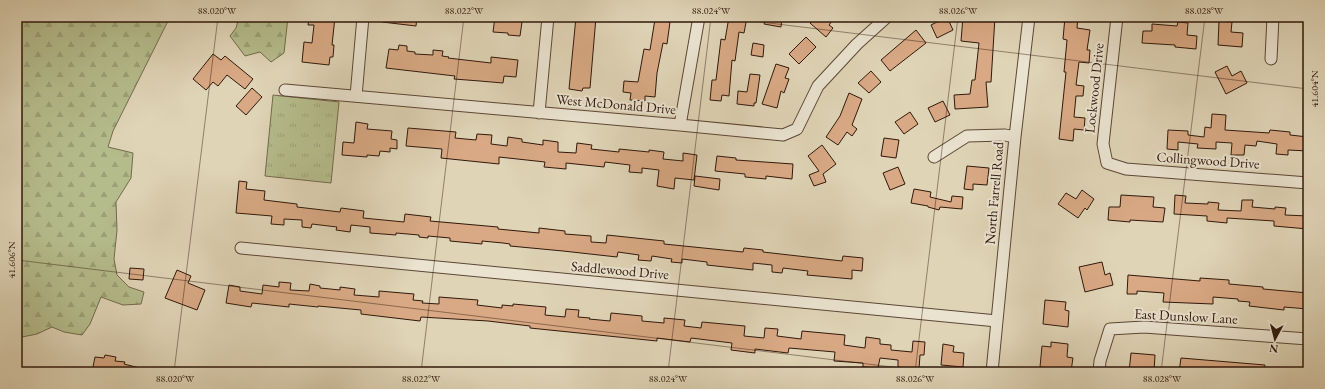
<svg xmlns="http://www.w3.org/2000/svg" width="1325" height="389" font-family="'EB Garamond',serif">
  <defs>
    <pattern id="forest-firs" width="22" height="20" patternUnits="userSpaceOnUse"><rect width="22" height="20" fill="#b5bc8c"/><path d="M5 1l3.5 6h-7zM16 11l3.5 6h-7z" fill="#9ca177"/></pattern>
    <pattern id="park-tufts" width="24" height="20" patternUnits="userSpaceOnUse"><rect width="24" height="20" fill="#b5bc8c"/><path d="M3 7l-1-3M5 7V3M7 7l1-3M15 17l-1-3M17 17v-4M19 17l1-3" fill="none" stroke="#9ca177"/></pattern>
  </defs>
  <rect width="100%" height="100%" fill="#dfd4b6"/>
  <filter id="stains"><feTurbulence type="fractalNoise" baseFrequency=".005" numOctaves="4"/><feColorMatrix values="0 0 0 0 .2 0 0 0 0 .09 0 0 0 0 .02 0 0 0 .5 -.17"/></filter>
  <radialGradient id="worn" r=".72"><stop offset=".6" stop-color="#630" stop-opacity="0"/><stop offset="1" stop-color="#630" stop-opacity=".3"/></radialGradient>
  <!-- forest -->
  <path fill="url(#forest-firs)" stroke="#736a4c" d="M17 17H170L113 131 108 147 133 153 131 178 116 202 117 230 114 259 117 275 129 287 144 292 141 304 123 305 101 297 90 324 82 335 64 332 52 327 37 334 17 338Z
    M239 17H288L284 53 271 62 260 52 245 56 230 36 236 28Z"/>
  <!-- park -->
  <path fill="url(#park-tufts)" stroke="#736a4c" d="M273 95 339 102 331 183 265 176Z"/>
  <!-- building -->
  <path fill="#d8a984" stroke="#31180b" d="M309 17H335L332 45H334L333 57H330L329 65 302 62 304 42 312 43 314 25H308Z
    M383 17H417L416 26 382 22Z
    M495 17H517V21L522 22 520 36 508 35V33L493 32Z
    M576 17H596L590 88H583L582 91 569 89Z
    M729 17H747L744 33 739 32 735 61 732 60 729 96 722 95 721 101 710 100 712 80H716L721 39 725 40Z
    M766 17H782L781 27 764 24Z
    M816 17H835L829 25 833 28 826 37 810 23Z
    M947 17 953 30 937 38 931 25Z
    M963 17H995L991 82H986L988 107 955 109 954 95 970 94 972 80H975L979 43 961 41Z
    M1065 17H1078L1077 28 1090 30 1087 50H1090L1089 63 1079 62 1076 85 1084 86 1083 96H1076L1074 117 1085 118 1084 130 1074 129 1073 141 1059 139 1066 72H1064L1067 40 1063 39Z
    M655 19 670 22 667 44 663 43 657 73 655 97 645 96V101L630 100 631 93 623 92 624 81 638 82 644 49 650 50Z
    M1219 21 1232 22 1231 32 1243 33 1242 47 1218 45Z
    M1178 22 1188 23 1187 35 1197 36 1196 49 1175 47V45L1142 43 1143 31H1152V24L1177 26Z
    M916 30 926 43 890 71 881 60Z
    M806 37 816 47 799 64 789 54Z
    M753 43 764 45 763 57 751 55Z
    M399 45 407 46V51L415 52V54L433 55V50L443 51 442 56 449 57 448 58 491 63V57L518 60 516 77 504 76 503 83 480 81 454 79 455 76 386 68 389 49 398 50Z
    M213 54 221 60 225 56 253 79 245 89 227 75 218 86 213 82 206 90 193 79Z
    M776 64 789 68 785 78 789 79 784 93 781 91 777 108 762 104Z
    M1227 66 1232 76 1241 71 1247 83 1226 94 1215 72Z
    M871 71 881 82 869 93 858 83Z
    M750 74 760 75 756 103H754V106L737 104 738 91 747 92Z
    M252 88 262 97 246 115 236 106Z
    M849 93 862 99 852 125 857 129 852 136 847 132 838 145 826 137 840 116Z
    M943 101 950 115 935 122 928 108Z
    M910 112 918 124 904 134 895 122Z
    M1212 114 1226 115 1225 130 1269 133 1270 130 1290 132V135L1308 137V151L1288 150V155L1276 154 1277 144 1257 141 1256 146 1245 145 1244 155H1231L1232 143 1216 142V149L1197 148 1198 144 1178 142V150L1167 149 1168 130 1188 131V135L1204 137 1205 127 1211 128Z
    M356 122 368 124 367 129 392 131 391 139 397 140V149L390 148V152L380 151 379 156 367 155V157L342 155 343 142 354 143Z
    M408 128 456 132 455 138 476 140 477 134 492 135 491 144 507 146 508 137 522 139V142L543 145V140L558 142V152L576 153 577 143 592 145 591 149 619 152V149L649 152V150L664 152 663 159 683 161V153L697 155 694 180 675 178 674 189 657 186 659 170 642 168V173L629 172 630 165 605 162 604 167 566 163V169L544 167 545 162 499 157V164L441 158 442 149 406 146Z
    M884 138 899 140 896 158 881 156Z
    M822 145 836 164 823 174 826 182 814 186 809 175 819 171 808 156Z
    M717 156 736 158V160L793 164 792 179 766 176V179L745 177V174L715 171Z
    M967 166 989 168 987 185 973 184V190L964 189Z
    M898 167 905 184 890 190 883 173Z
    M695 176 720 179 719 190 694 186Z
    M239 181 247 182 246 189 265 191 264 200 297 204V207L340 212 341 208 364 211 363 218 404 222 405 214 431 217 430 221 498 227V229L539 233V228L565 231V234L591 236V242L606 243 607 235 664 241V244L743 252 744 248 763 250V252L842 261 843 256 863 258 862 271 852 270V279L807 275 808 271 783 268 782 273 772 272V265L753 263V270L707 265V262L682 259V263L671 262 672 259 652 256 651 261 638 260 639 255 618 252 617 257 563 251 510 246V244L503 243 482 241V244L450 241V238L428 236V238L419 237V235L396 233V235L370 233V227L351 225 350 232 336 230 337 227 312 224 311 228 302 227V220L284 219V225L271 224 272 216 236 213Z
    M914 189 931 192 930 197 951 202 952 196 963 197 962 209 940 207 939 210 928 207V206L911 203Z
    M1082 190 1094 199 1087 210 1085 208 1078 218 1058 204 1066 193 1076 199Z
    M1121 195 1154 197 1153 207 1165 208 1163 222 1130 220V222L1108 220 1109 207H1120Z
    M1175 195 1186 196 1185 203 1208 204V202L1219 203 1218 210 1241 211 1242 200H1253L1252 207 1275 209V207L1286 208 1285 215 1308 216V229L1274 226V221L1227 218V223L1207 221V216L1174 214Z
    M1102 262 1105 275 1110 273 1113 285 1085 292 1079 267Z
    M130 268 144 269 143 280 129 279Z
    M177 270 191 276 188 283 205 290 197 310 165 298Z
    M1128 275 1200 281V278L1229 280V284L1263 287V289L1308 293V309L1284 307V310L1249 306 1250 302 1238 301V299L1213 297V304L1163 302 1164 293 1137 291V294H1127Z
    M279 282 291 283 290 290 309 291 310 284 320 286V288L340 290V287L355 289 354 295 379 297V291L414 294 413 300 423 301 422 303 439 304V297L478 300 477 305 502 308V305L513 306V304L546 307 545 315 565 317 566 309 579 310 578 317 590 318 589 319 610 321 611 313 642 316V321L664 323V318L685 320 684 326 701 328 702 322 745 326 744 336 764 338 765 328 778 329 777 336 801 339 802 331 845 335 844 345 865 348 866 337 880 339V344L891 345V350L912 352 913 341 925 342 924 355H920L919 369 898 367V360L880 358 878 368 863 367V363L834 361 835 352 789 348 788 353 755 349V353L731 350 732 343 691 338 690 342 657 338V341L530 328V326L488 321 421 317 420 321 361 314V310L318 306V307L289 304V307L252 303 251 307 226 303 229 285 240 287V291L262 294 263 285 279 287Z
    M1045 300 1066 302 1065 310 1069 311 1068 327 1043 324Z
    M1051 342 1068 344 1067 357 1073 358 1071 371 1040 367 1042 346 1051 347Z
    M943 344 954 346 953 352 964 353 963 367 941 365Z
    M1131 353 1155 355 1154 372H1129Z
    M105 355 116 357 115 361 125 362 124 364 144 369V372H92L95 357 104 358Z
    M1181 358 1265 365 1264 372H1179Z"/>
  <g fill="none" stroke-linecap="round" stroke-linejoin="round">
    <!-- minor casing -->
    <g stroke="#5c4736" stroke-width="13">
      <path id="minor" d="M1117 17 1103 144 1107 163 1126 169 1308 183
        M1271 59 1273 17
        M285 90 680 125 783 135 797 129 818 86 857 44 887 17
        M356 96 363 17
        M539 113 548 17
        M680 125 699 17
        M934 157 967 136 1005 135 1015 137
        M241 248 997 321
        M992 372 1015 137 1029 17
        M1099 372 1100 361 1110 329 1144 327 1308 339"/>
    </g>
    <!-- minor -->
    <use href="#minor" stroke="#eae3d0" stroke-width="11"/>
  </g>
  <!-- ticks -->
  <path fill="none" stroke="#31180b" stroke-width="1" stroke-opacity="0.45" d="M720 17 1308 89M17 260 933 372M174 372 218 17M421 372 464 17M668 372 711 17M915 372 958 17M1161 372 1205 17"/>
  <g text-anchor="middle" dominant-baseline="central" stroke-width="4" stroke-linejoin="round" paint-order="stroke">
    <!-- street labels -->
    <g font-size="14" fill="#31180b" stroke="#eae3d0">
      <text transform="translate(1094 88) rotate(-84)">Lockwood Drive</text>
      <text transform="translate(616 104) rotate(5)">West McDonald Drive</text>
      <text transform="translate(1208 160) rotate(4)">Collingwood Drive</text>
      <text transform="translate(994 193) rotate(-85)">North Farrell Road</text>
      <text transform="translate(620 270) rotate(5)">Saddlewood Drive</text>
      <text transform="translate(1186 316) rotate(3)">East Dunslow Lane</text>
    </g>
  </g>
  <!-- margin -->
  <rect width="1325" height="389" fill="none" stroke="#dfd4b6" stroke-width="44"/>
  <!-- north arrow -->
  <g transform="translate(1275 339) rotate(187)" stroke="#eae3d0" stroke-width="3" paint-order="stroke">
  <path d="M0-3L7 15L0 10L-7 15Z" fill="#31180b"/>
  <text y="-6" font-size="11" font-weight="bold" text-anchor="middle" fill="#31180b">N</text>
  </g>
  <rect x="22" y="22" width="1281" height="345" fill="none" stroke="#31180b" stroke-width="1.5"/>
  <g font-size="10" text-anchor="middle" fill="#31180b">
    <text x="217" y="14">88.020°W</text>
    <text x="464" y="14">88.022°W</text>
    <text x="711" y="14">88.024°W</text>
    <text x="958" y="14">88.026°W</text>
    <text x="1204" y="14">88.028°W</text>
    <text transform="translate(1314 89) rotate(-90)" y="4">41.604°N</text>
    <text transform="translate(11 260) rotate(-90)" y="4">41.606°N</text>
    <text x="175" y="382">88.020°W</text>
    <text x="421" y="382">88.022°W</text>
    <text x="668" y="382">88.024°W</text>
    <text x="915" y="382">88.026°W</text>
    <text x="1162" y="382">88.028°W</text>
  </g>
  <rect width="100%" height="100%" filter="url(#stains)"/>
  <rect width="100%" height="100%" fill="url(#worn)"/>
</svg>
